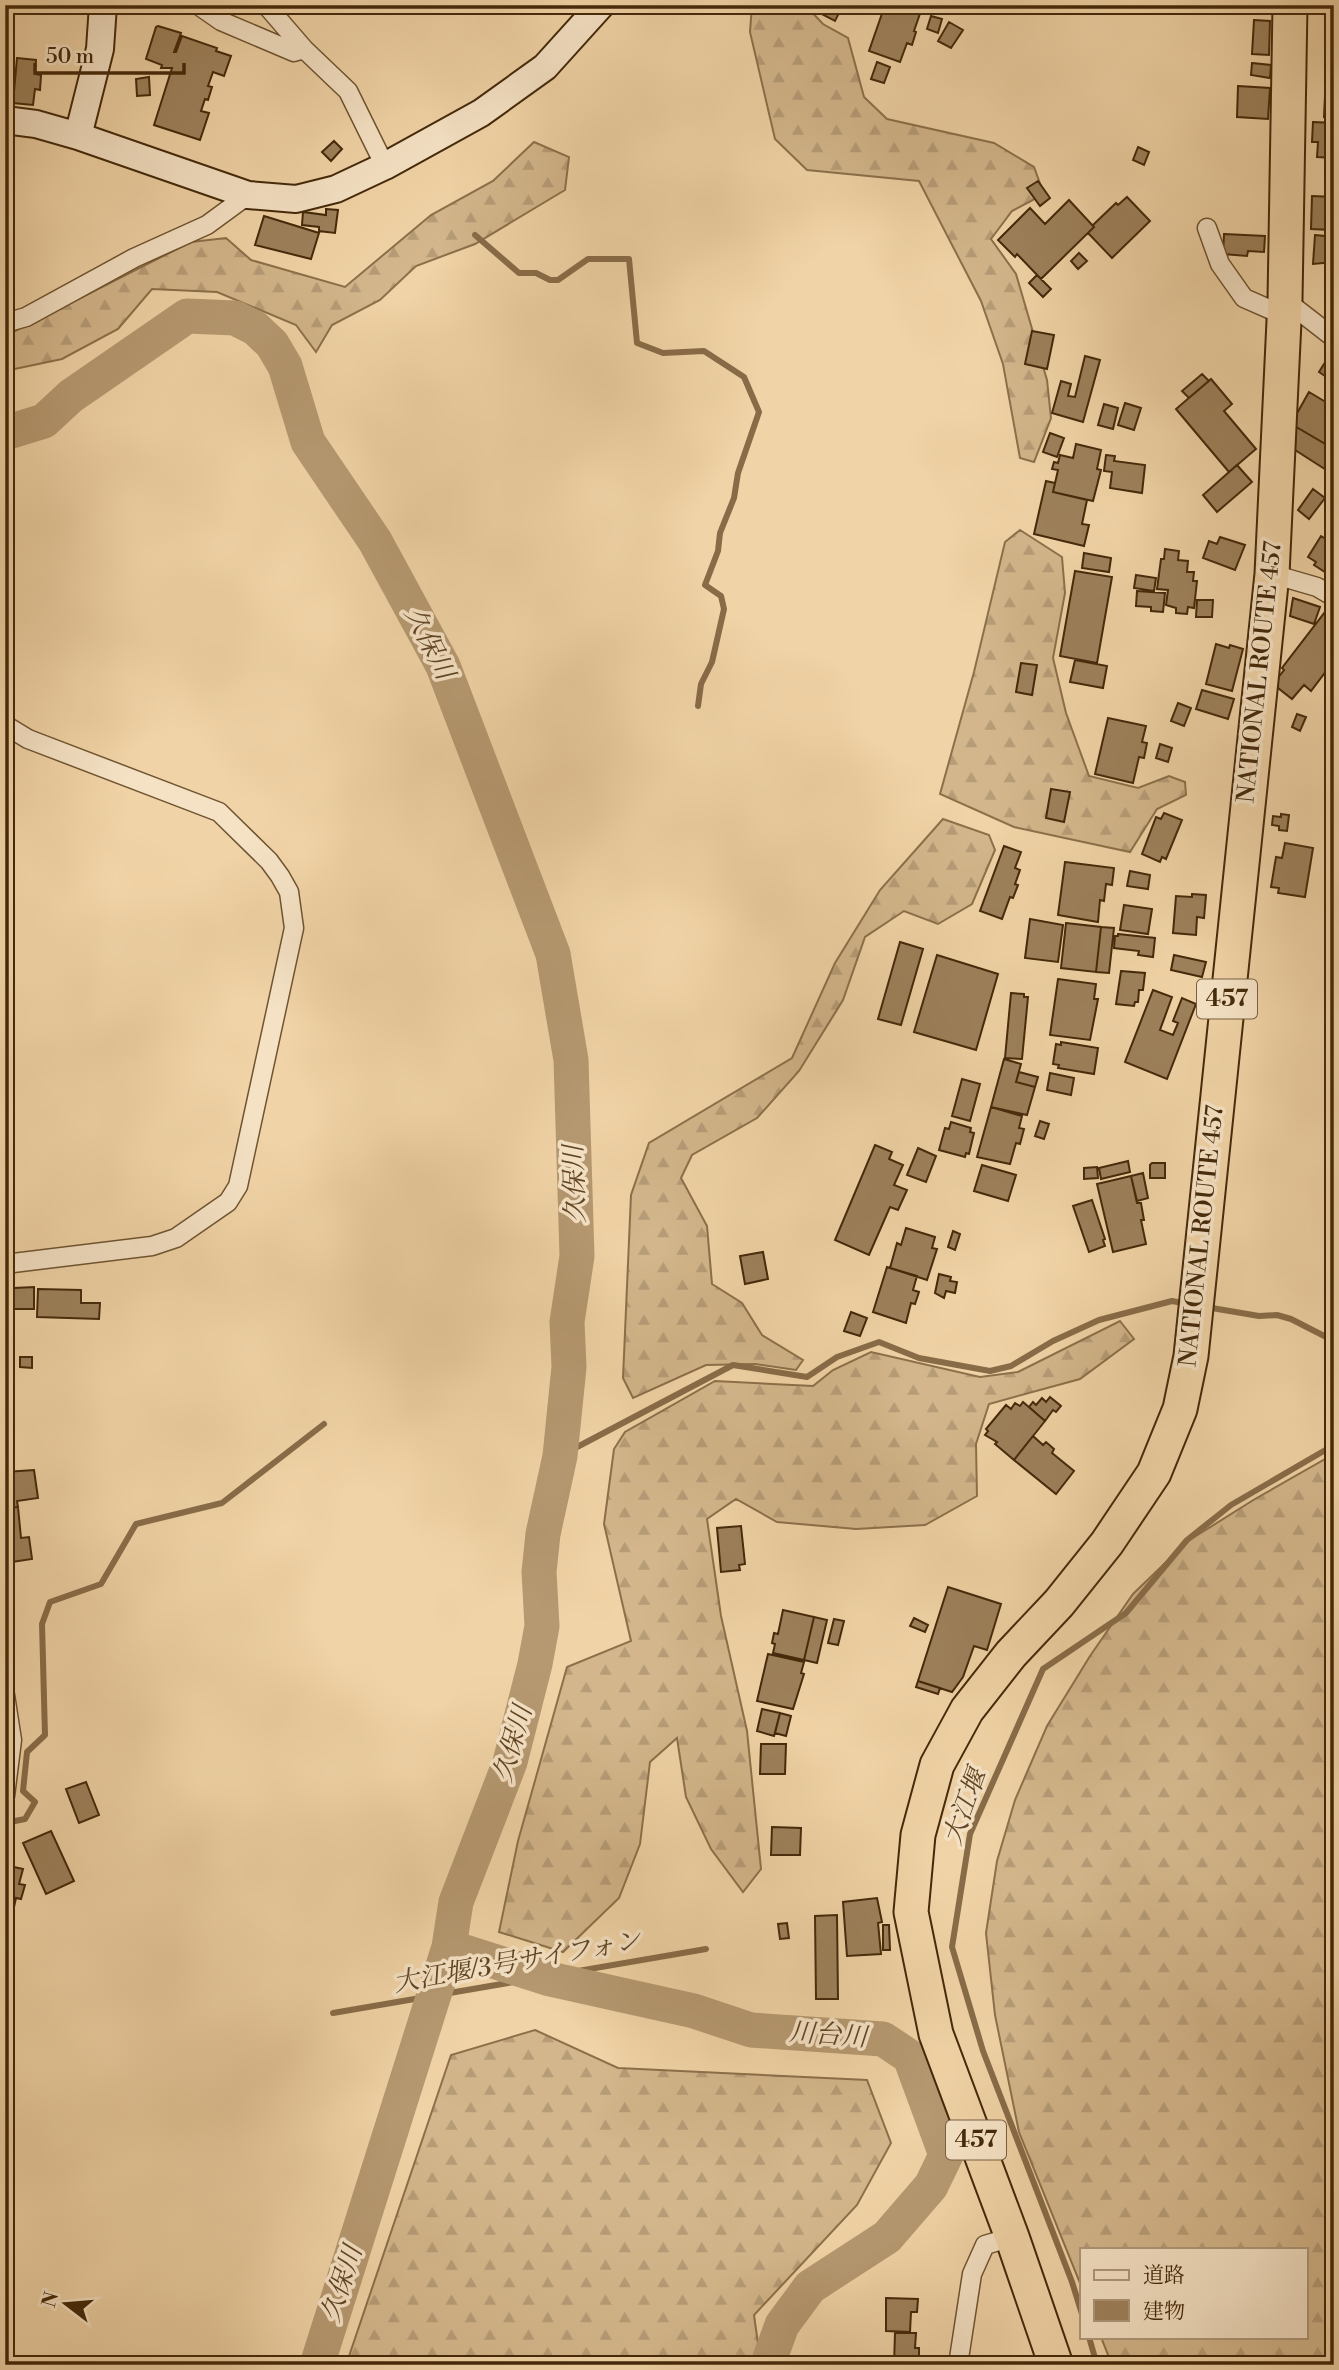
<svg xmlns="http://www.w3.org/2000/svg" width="1339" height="2370" font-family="'Libre Bodoni','Noto Serif JP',serif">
  <defs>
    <pattern id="forest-firs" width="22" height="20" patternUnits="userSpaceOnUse" patternTransform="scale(1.75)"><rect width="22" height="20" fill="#d3b68b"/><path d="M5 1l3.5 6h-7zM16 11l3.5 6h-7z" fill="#b69c77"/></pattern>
  </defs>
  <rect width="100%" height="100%" fill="#f0d3a6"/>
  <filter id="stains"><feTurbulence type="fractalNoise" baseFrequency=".00286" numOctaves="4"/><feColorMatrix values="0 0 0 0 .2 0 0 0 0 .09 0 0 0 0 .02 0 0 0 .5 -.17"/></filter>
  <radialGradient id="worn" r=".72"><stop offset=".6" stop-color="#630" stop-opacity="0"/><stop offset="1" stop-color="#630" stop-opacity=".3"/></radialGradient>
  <!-- forest -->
  <path fill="url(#forest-firs)" stroke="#8c704a" stroke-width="2" d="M752 5H805L823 24 848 38 864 97 887 119 994 143 1034 167 1042 189 1033 200 1012 211 991 239 1016 274 1047 380 1051 418 1034 462 1020 458 1003 364 981 301 919 181 807 170 775 139 750 32Z
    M534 142 569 157 565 190 475 244 416 266 380 300 332 325 316 352 296 325 217 292 152 289 118 329 62 359 5 371V336L191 242 226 238 251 260 345 287 431 215 493 181Z
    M1020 530 1062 557 1065 593 1053 658 1066 713 1089 776 1138 788 1169 776 1185 782 1186 795 1157 809 1130 852 1014 827 940 794 974 672 1005 542Z
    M943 819 989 835 995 850 972 904 938 924 904 911 865 937 843 1000 799 1071 757 1118 692 1155 681 1178 707 1226 712 1284 742 1303 762 1335 803 1360 796 1370 755 1364 706 1365 633 1398 623 1378 631 1195 649 1143 792 1058 835 963 880 890Z
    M1120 1321 1134 1339 1080 1379 989 1404 976 1444 977 1496 925 1525 856 1529 777 1522 736 1499 707 1519 721 1616 747 1731 761 1869 743 1892 711 1849 686 1797 677 1738 650 1762 640 1844 619 1898 563 1952 499 1932 518 1841 567 1667 631 1641 604 1524 614 1449 625 1432 715 1381 813 1386 833 1370 871 1352 980 1377 1018 1372Z
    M1334 1454V2365H1112L1101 2337H1306V2249H1082V2288L1019 2132 995 2015 986 1933 997 1861 1015 1800 1047 1726 1090 1656 1133 1594 1188 1541 1255 1499Z
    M535 2030 618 2068 867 2080 891 2143 857 2205 754 2315 761 2365H346L451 2055Z"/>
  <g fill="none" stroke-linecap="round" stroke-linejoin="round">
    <!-- stream -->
    <path stroke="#886c48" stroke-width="6" d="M475 235 519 273H536L550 280H558L588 259H629L637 343 663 353 704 351 744 377 759 412 738 473 734 498 720 533 718 551 705 585 721 596 724 609 712 662 701 684 698 706
      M1206 1307 1259 1316 1277 1315 1291 1319 1334 1341
      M560 1456 733 1365 807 1377 837 1357 879 1342 919 1358 990 1371 1011 1366 1053 1341 1099 1320 1172 1301 1188 1304
      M5 1823 25 1819 35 1802 23 1791 27 1752 45 1735 42 1624 50 1602 101 1584 136 1524 222 1503 324 1424
      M333 2013 706 1949
      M1082 2314 1072 2282 983 2051 952 1947 970 1834 1043 1669 1126 1613 1187 1540 1231 1505 1334 1445
      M1089 2337 1097 2365"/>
    <!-- river -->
    <path stroke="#b69971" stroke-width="35" d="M5 433 44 421 71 396 187 316 235 318 255 328 272 344 285 366 308 442 375 541 443 666 553 954 571 1060 577 1256 567 1322 569 1367 560 1456 543 1534 539 1572 542 1626 535 1664 510 1762 456 1902 449 1947 317 2365
      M449 1947 550 1979 694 2011 751 2030 883 2039 910 2057 946 2155 931 2186 887 2237 810 2287 782 2325 770 2358 771 2365"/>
  </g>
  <!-- building -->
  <path fill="#9d815b" stroke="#44290a" stroke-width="2" d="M816 5H843L835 21 814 10Z
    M885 5H923L914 31 916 32 912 45 907 43 900 62 869 51Z
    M931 16 942 19 938 33 927 29Z
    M1254 20 1270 21 1269 55 1252 54Z
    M1333 21 1334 64H1327V24H1333Z
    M949 22 963 30 951 48 938 41Z
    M158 26 181 33 174 52H176L182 36 217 48 216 51 231 56 224 76 213 72 208 86 212 87 208 100 205 99 201 111 209 113 200 140 154 125 172 68H161L162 65 146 59 156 27Z
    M17 58 36 60 35 74 41 75 40 90 35 89 33 105 13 103Z
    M877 62 890 67 884 83 871 79Z
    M1252 63 1271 65 1270 78 1251 75Z
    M1326 74H1334V118L1324 117Z
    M149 77 150 95 137 96 136 79Z
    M1238 86 1270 88 1268 119 1237 117Z
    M1313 122 1334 123V158L1317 157 1318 142H1312Z
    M334 141 342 149 331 161 322 152Z
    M1138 147 1149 152 1144 165 1133 160Z
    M1038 181 1050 198 1040 206 1027 188Z
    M1312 196 1333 197 1331 230 1311 229Z
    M1127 197 1150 221 1112 258 1088 233 1094 227 1093 225 1116 203 1118 205Z
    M1069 200 1094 227 1041 279 1017 254 1015 257 998 240 1030 208 1045 224Z
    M326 209 338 210 335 233 319 231V227L302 225 303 212 326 215Z
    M264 216 319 233 311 259 255 245Z
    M1224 234 1265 236 1264 252 1248 251 1247 256 1223 254Z
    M1315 235 1334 237V262L1313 264Z
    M1079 253 1087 261 1078 269 1071 261Z
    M1037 275 1051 289 1043 297 1029 283Z
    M1032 331 1054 335 1047 369 1025 364Z
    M1331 353 1334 355V382L1319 372Z
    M1085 356 1100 360 1083 422 1052 413 1061 381 1071 384 1068 396 1075 397Z
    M1202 374 1209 381 1189 398 1182 391Z
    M1211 379 1232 404 1224 411 1256 449 1229 472 1176 409Z
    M1309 392 1334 407V449L1291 424Z
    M1125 403 1141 408 1134 430 1118 425Z
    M1104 404 1118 408 1113 429 1098 425Z
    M1293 425 1334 449V475L1292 448Z
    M1050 433 1064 438 1057 457 1043 452Z
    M1076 444 1101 450 1097 469 1101 470 1093 501 1053 492 1058 470 1052 469 1054 462 1058 463 1060 455 1073 458Z
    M1106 455 1115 456 1114 461 1145 465 1142 493 1110 488 1112 472 1104 471Z
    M1237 465 1252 482 1217 512 1203 495Z
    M1046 481 1055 483 1053 492 1087 500 1082 524 1089 525 1084 546 1034 534Z
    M1313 489 1325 498 1309 519 1298 510Z
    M1321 536 1334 544V578L1314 565 1316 562 1308 557Z
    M1220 537 1245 545 1235 570 1203 558 1209 541 1217 544Z
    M1165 549 1179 551 1178 560 1188 561 1187 572H1194L1193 581H1197L1194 608 1188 607 1187 614 1176 613V608L1166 605 1168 590 1157 589 1161 559H1164Z
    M1084 553 1111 558 1109 572 1082 568Z
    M1075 571 1112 577 1097 663 1060 656Z
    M1136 575 1156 578 1154 591 1134 588Z
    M1137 591 1165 593 1163 612 1151 611V607L1136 606Z
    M1293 598 1320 607 1314 624 1290 616Z
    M1197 600H1213L1212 617H1196Z
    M1325 612 1334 619V669L1331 673 1327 670 1311 691 1304 685 1292 699 1273 684 1284 670 1282 668Z
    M1216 644 1229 648 1230 645 1243 649 1232 691 1206 684Z
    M1075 660 1107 666 1103 688 1070 682Z
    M1021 663 1037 665 1032 695 1016 692Z
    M1202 690 1234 699 1228 719 1196 709Z
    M1178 703 1191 708 1184 726 1171 721Z
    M1297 714 1306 717 1300 731 1292 727Z
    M1108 718 1146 726 1142 742 1147 743 1144 758 1139 757 1133 783 1095 774Z
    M1160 744 1172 748 1168 762 1156 758Z
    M1051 789 1070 792 1064 822 1046 818Z
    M1164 813 1182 820 1166 859 1162 857 1160 862 1142 854 1156 817 1161 819Z
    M1281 814 1289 815 1287 831 1279 830V826L1272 825 1273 816 1281 817Z
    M1285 843 1313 848 1305 897 1278 893 1279 888 1271 887 1276 857 1282 858Z
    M1004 846 1021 852 1015 868 1020 870 1015 884 1018 885 1013 898 1010 897 1002 919 980 911Z
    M1065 862 1114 868 1112 885 1106 884 1104 901 1100 900 1098 922 1058 915Z
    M1130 871 1150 875 1148 889 1127 886Z
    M1192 894 1206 895 1204 918 1197 917 1196 935 1173 933 1176 896 1192 897Z
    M1124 905 1152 909 1148 934 1120 930Z
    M1030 919 1063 925 1058 962 1025 958Z
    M1066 923 1101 927 1096 972 1061 968Z
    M1101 927 1114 928 1109 973 1096 972Z
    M1118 934 1155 938 1153 957 1138 955 1139 951 1114 948 1115 936H1118Z
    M900 942 923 949 901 1025 878 1019Z
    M937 955 998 974 976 1050 914 1032Z
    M1174 955 1206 962 1202 977 1171 970Z
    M1121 971 1145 973 1143 990H1139L1138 1002H1135L1134 1006 1116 1004Z
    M1058 979 1096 984 1094 999H1098L1090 1040 1050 1035Z
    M1153 990 1172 997 1160 1030 1173 1035 1178 1023 1173 1021 1182 998 1196 1004 1167 1079 1125 1062Z
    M1011 993 1024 994V997H1028L1022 1059 1005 1058Z
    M1061 1042 1098 1048 1094 1074 1058 1068 1059 1065 1053 1064 1056 1044 1061 1045Z
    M1004 1059 1021 1064 1016 1082 1035 1087 1027 1115 991 1107Z
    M1019 1072 1038 1077 1035 1087 1016 1082Z
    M1050 1073 1074 1078 1071 1095 1047 1090Z
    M962 1079 980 1084 970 1121 952 1116Z
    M991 1107 1022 1116 1019 1128 1024 1129 1020 1144 1016 1143 1010 1164 977 1157Z
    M1040 1121 1049 1124 1044 1139 1035 1136Z
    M951 1122 971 1128 970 1132 974 1133 969 1154 966 1153 965 1157 939 1150 945 1128 949 1129Z
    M875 1145 892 1152 889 1159 903 1165 894 1185 907 1190 898 1210 890 1207 869 1255 835 1240Z
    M918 1148 936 1156 926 1182 907 1175Z
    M1128 1161 1130 1172 1101 1179 1099 1168Z
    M1152 1163H1165V1178H1150V1165Z
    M982 1165 1016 1175 1008 1201 974 1191Z
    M1097 1167 1098 1178 1084 1179V1168Z
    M1143 1173 1148 1198 1137 1201 1131 1176Z
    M1131 1176 1137 1203H1141L1144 1220H1141L1146 1244 1113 1252 1097 1184Z
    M1092 1200 1105 1239 1103 1240 1105 1246 1089 1252 1073 1206Z
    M906 1228 935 1237 932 1248 937 1249 927 1280 890 1268 897 1243 901 1245Z
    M953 1231 960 1234 955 1250 948 1247Z
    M763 1252 768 1279 745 1284 740 1256Z
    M887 1267 917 1276 913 1290 919 1292 915 1304 911 1303 906 1323 873 1312Z
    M939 1274 951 1277 950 1281 957 1282 955 1293 946 1291 944 1298 935 1293Z
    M34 1287V1309H14V1288Z
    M38 1289 81 1290V1303H100L99 1319 37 1317Z
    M851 1312 867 1318 860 1336 844 1331Z
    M20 1357H32V1368L20 1367Z
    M1050 1397 1061 1406 1056 1412 1053 1410 1045 1421 1029 1407 1033 1402 1036 1405 1042 1398 1046 1402Z
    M1023 1402 1045 1421 1014 1460 995 1444 997 1442 985 1435 988 1431 986 1429 1006 1405 1011 1409 1015 1403 1020 1406Z
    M1033 1436 1043 1445 1046 1442 1054 1449 1052 1453 1074 1471 1056 1494 1014 1460Z
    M34 1470 38 1498 17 1501 18 1507 5 1508V1472Z
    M18 1507 21 1538 29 1537 32 1559 5 1563V1508Z
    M741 1526 745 1564 739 1565 740 1570 721 1572 717 1528Z
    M948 1587 1001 1604 987 1650 974 1646 963 1677 952 1692 918 1681Z
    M783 1610 814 1617 804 1660 773 1653 775 1644 772 1643 774 1633 778 1634Z
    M814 1617 827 1620 817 1663 804 1660Z
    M914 1618 928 1625 925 1632 910 1626Z
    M834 1619 844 1621 838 1645 828 1643Z
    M768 1654 804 1662 801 1673 804 1674 793 1709 757 1701Z
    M918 1681 940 1688 938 1694 916 1687Z
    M762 1709 780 1713 774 1736 757 1731Z
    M780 1713 791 1716 786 1736 775 1733Z
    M761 1744H786L785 1774H760Z
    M86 1782 99 1815 79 1823 66 1789Z
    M772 1827 801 1828 800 1855H771Z
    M51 1831 74 1881 46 1894 23 1843Z
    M5 1865 23 1869 19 1884 25 1885 21 1899 16 1898 12 1916 5 1914Z
    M877 1898 882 1922 878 1923 881 1954 847 1956 843 1902Z
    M837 1915 838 1999H816L815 1916Z
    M787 1923 789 1938 780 1939 778 1924Z
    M883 1925H889L890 1950H883Z
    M886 2298 918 2299 917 2312H911L910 2332 886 2331Z
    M895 2333H916L915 2348H919V2362H905V2365H894Z"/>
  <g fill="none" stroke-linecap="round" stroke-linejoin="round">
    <!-- street casing -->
    <g stroke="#6f5431" stroke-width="21">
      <path id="street" d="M198 5 221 21 294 52 304 49
        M266 5 304 49 348 91 385 166
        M1207 228 1220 264 1244 298 1285 316
        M1285 300 1334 338
        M5 323 26 317 134 258 207 225 248 195
        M1272 574 1317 587 1334 597
        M5 725 28 739 219 812 269 861 280 876 289 892 294 928 238 1186 228 1202 176 1238 152 1246 5 1264
        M5 1695 12 1740 5 1796
        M958 2365 972 2274 985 2245 1012 2237"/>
    </g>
    <!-- secondary casing -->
    <g stroke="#44290a" stroke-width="30">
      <path id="secondary" d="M5 120 36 124 78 136 248 195 296 199 336 189 385 166 481 113 545 67 601 5
        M78 136 100 49 103 5"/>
    </g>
    <!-- highway casing -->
    <g stroke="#44290a" stroke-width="37">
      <path id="highway" d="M1056 2365 1012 2237 936 2034 911 1912 918 1835 937 1765 967 1710 1011 1654 1059 1603 1107 1543 1154 1473 1180 1409 1191 1356 1272 574 1285 300 1290 5"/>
    </g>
    <!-- street -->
    <use href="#street" stroke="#f5e2c5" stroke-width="18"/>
    <!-- secondary -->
    <use href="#secondary" stroke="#f5e2c5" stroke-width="26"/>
    <!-- highway -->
    <use href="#highway" stroke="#f0d3a6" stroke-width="33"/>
  </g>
  <g text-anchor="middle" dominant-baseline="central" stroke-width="7" stroke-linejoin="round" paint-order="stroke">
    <!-- shield labels -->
    <g fill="#f5e2c5" stroke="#796042" stroke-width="2">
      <rect x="1197" y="979.5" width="60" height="39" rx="5"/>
      <rect x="946" y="2120.5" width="60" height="39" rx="5"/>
    </g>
    <g font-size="23" font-weight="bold" fill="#44290a">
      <text x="1227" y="999">457</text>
      <text x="976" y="2140">457</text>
    </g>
    <!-- street labels -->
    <g font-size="24" fill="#44290a" stroke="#f5e2c5">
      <text transform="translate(1260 672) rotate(-84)">NATIONAL ROUTE 457</text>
      <text transform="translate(1202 1236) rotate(-84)">NATIONAL ROUTE 457</text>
    </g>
    <!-- water labels -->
    <g font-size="26" font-style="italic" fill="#604524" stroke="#f5e2c5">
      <text transform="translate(429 643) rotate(63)">久保川</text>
      <text transform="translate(575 1184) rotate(-92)">久保川</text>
      <text transform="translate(513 1744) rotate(-74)">久保川</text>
      <text transform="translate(965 1807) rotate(-70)">大江堰</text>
      <text transform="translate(517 1962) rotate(-10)">大江堰/3号サイフォン</text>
      <text transform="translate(828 2035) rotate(4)">川台川</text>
      <text transform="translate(342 2284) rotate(-72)">久保川</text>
    </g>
  </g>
  <!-- margin -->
  <rect width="1339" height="2370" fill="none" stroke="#f0d3a6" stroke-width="28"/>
  <rect x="7" y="7" width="1325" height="2356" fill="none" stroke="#44290a" stroke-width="3.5"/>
  <rect x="14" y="14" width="1311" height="2342" fill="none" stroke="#44290a" stroke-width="2"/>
  <!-- legend -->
  <rect x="1080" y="2248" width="228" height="91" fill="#f5e2c5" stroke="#ae987a" stroke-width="2"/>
  <rect x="1094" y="2270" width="35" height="10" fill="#f5e2c5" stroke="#ae987a" stroke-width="2"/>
  <text x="1143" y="2282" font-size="21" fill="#44290a">道路</text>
  <rect x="1094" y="2300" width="35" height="21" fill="#9d815b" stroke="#ae987a" stroke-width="2"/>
  <text x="1143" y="2318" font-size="21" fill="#44290a">建物</text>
  <!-- north arrow -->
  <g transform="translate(66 2304) rotate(286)" stroke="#f5e2c5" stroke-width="5" paint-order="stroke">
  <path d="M0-5L12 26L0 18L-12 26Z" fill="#44290a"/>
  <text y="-10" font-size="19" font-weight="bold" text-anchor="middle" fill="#44290a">N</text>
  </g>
  <!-- scale -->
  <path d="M35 63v10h149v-10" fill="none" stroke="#44290a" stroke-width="3.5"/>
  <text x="46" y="63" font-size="21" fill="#44290a" stroke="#f5e2c5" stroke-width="5" paint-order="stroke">50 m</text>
  <rect width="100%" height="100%" filter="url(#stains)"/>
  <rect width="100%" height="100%" fill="url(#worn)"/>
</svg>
